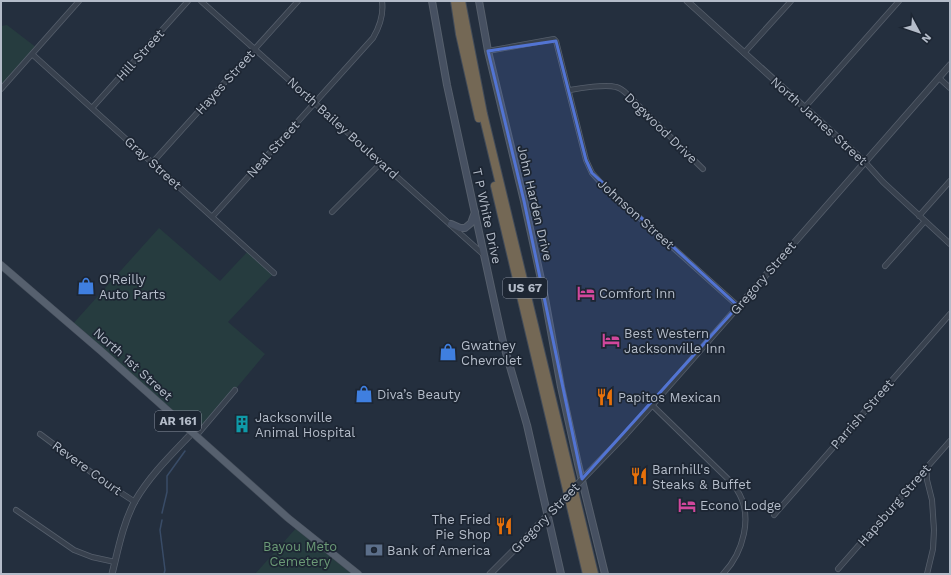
<svg xmlns="http://www.w3.org/2000/svg" width="951" height="575" font-family="'Work Sans',sans-serif">
  <rect width="100%" height="100%" fill="#242f3e"/>
  <!-- green -->
  <path fill="#263c3f" d="M7 25 37 48 1 89V26Z
    M159 228 220 281 249 250 274 273 228 322 265 354 196 436 71 326Z
    M298 526 358 574H255Z"/>
  <g fill="none" stroke-linecap="round" stroke-linejoin="round">
    <!-- stream -->
    <path stroke="#394c67" stroke-width="1.5" d="M162 513 167 492V476L185 451
      M162 520 160 530 165 570 164 574"/>
    <!-- minor casing -->
    <g stroke="#565f6c" stroke-width="6">
      <path id="minor" d="M201 1 484 255
        M488 51 554 39 556 41 586 160 592 173 601 183 738 306
        M744 53 791 1
        M32 54 274 273
        M939 78 950 88
        M1 89 79 1
        M570 90C580 88 606 84 616 87 620 88 624 91 627 94L703 169
        M805 107 899 1
        M92 108 188 1
        M865 162 883 182 950 244
        M152 163 298 1
        M332 212 381 163
        M919 216 950 181
        M212 217 373 38C380 26 384 15 382 1
        M885 266 925 221
        M652 405 729 480C732 483 735 486 737 490 754 516 743 553 723 574
        M40 434 103 481 135 502
        M196 436 235 390
        M927 468V480L932 500 934 530 933 549 927 574
        M16 510 74 550 92 557 115 562
        M774 515 950 314
        M838 569 950 441"/>
    </g>
    <!-- tertiary casing -->
    <g stroke="#565f6c" stroke-width="7">
      <path id="tertiary" d="M687 1 865 162
        M625 435 652 405 950 65
        M112 574C118 550 123 523 135 501 150 475 172 454 192 433
        M490 574 513 551"/>
    </g>
    <!-- secondary casing -->
    <g stroke="#565f6c" stroke-width="8">
      <path id="secondary" d="M432 1 447 85 498 319 504 346 527 425 561 574
        M479 1 488 51 524 201 544 293 561 387 578 464 605 574
        M451 224 460 228H465L471 223 475 212"/>
    </g>
    <!-- primary casing -->
    <g stroke="#414a57" stroke-width="8">
      <path id="primary" d="M1 265 101 351 288 518 358 574"/>
    </g>
    <!-- motorway casing -->
    <g stroke="#434c59" stroke-width="10">
      <path id="motorway" d="M455 1 460 34 479 118
        M461 1 483 114 594 574
        M495 186 587 574"/>
    </g>
    <!-- minor -->
    <use href="#minor" stroke="#38414e" stroke-width="4.5"/>
    <!-- tertiary -->
    <use href="#tertiary" stroke="#38414e" stroke-width="5.5"/>
    <!-- secondary -->
    <use href="#secondary" stroke="#465061" stroke-width="6"/>
    <!-- primary -->
    <use href="#primary" stroke="#56606e" stroke-width="7"/>
    <!-- motorway -->
    <use href="#motorway" stroke="#746855" stroke-width="8"/>
    <!-- tertiary-bridge casing -->
    <g stroke="#565f6c" stroke-width="7" stroke-linecap="butt">
      <path id="tertiary-bridge" d="M513 551 625 435"/>
    </g>
    <!-- tertiary-bridge -->
    <use href="#tertiary-bridge" stroke="#38414e" stroke-width="5.5"/>
  </g>
  <!-- marked area -->
  <path fill="#5274d3" fill-opacity="0.2" stroke="#5274d3" stroke-width="3" stroke-linejoin="round" d="M556 41 586 160 592 173 738 306 582 479 524 201 488 51Z"/>
  <!-- icons -->
  <defs>
    <g id="shop-bare" transform="scale(1.38)"><path d="M-5-2.5h2.3a2.7 3.5 0 0 1 5.4 0H5L5.5 6h-11ZM-1.5-2.5h3a1.5 2.3 0 0 0-3 0Z" fill="#3f7fe0" stroke="#1d2633" stroke-width="2.5" paint-order="stroke"/></g>
    <g id="hotel-bare" transform="scale(1.38)"><path d="M-6-4.5h1.5V1H6V5H4.5V3h-9V5H-6ZM-4 0a1.8 1.8 0 1 1 3.6 0ZM.5 0V-2.5h3Q6-2.5 6 0Z" fill="#d1479c" stroke="#1d2633" stroke-width="2.5" paint-order="stroke"/></g>
    <g id="restaurant-bare" transform="scale(1.38)"><path d="M-5-6h1v4h1v-4h1v4h1v-4h1v5L-1.5 .5V6h-2V.5L-5-1ZM5-6V6H3V1.5H1.5Q1.5-4 5-6Z" fill="#e8710a" stroke="#1d2633" stroke-width="2.5" paint-order="stroke"/></g>
    <g id="building-bare" transform="scale(1.38)"><path d="M-4-6H4V6H1V3H-1V6H-4ZM-2.5-4.3h1.7v1.8h-1.7ZM.8-4.3h1.7v1.8H.8ZM-2.5-1h1.7V.8h-1.7ZM.8-1h1.7V.8H.8Z" fill="#0f9aa8" stroke="#1d2633" stroke-width="2.5" paint-order="stroke"/></g>
    <g id="bank-bare" transform="scale(1.38)"><path d="M-6-4H6V4H-6ZM0-2.3a2.3 2.3 0 1 0 0 4.6a2.3 2.3 0 1 0 0-4.6Z" fill="#5c6f8a" stroke="#1d2633" stroke-width="2.5" paint-order="stroke"/></g>
  </defs>
  <g fill-rule="evenodd">
    <use href="#shop-bare" x="86" y="286"/>
    <use href="#hotel-bare" x="586" y="293"/>
    <use href="#hotel-bare" x="611" y="340"/>
    <use href="#shop-bare" x="448" y="352"/>
    <use href="#shop-bare" x="364" y="394"/>
    <use href="#restaurant-bare" x="605" y="397"/>
    <use href="#building-bare" x="242" y="424"/>
    <use href="#restaurant-bare" x="639" y="476"/>
    <use href="#hotel-bare" x="687" y="505"/>
    <use href="#restaurant-bare" x="504" y="526"/>
    <use href="#bank-bare" x="374" y="550"/>
  </g>
  <g text-anchor="middle" dominant-baseline="central" stroke-width="3.5" stroke-linejoin="round" paint-order="stroke">
    <!-- shield labels -->
    <g fill="#1d2633" stroke="#878f9c" stroke-width="1">
      <rect x="503" y="278" width="44" height="20" rx="3"/>
      <rect x="155" y="411" width="46" height="20" rx="3"/>
    </g>
    <g font-size="12" font-weight="bold" fill="#b4bcc9">
      <text x="525" y="288">US 67</text>
      <text x="178" y="421">AR 161</text>
    </g>
    <!-- street labels -->
    <g font-size="13" fill="#b4bcc9" stroke="#1d2633">
      <text transform="translate(140 55) rotate(-48)">Hill Street</text>
      <text transform="translate(225 82) rotate(-48)">Hayes Street</text>
      <text transform="translate(819 121) rotate(42)">North James Street</text>
      <text transform="translate(343 128) rotate(42)">North Bailey Boulevard</text>
      <text transform="translate(661 128) rotate(44)">Dogwood Drive</text>
      <text transform="translate(273 149) rotate(-48)">Neal Street</text>
      <text transform="translate(153 163) rotate(42)">Gray Street</text>
      <text transform="translate(535 203) rotate(77)">John Harden Drive</text>
      <text transform="translate(636 214) rotate(42)">Johnson Street</text>
      <text transform="translate(487 216) rotate(78)">T P White Drive</text>
      <text transform="translate(763 278) rotate(-49)">Gregory Street</text>
      <text transform="translate(133 364) rotate(42)">North 1st Street</text>
      <text transform="translate(862 414) rotate(-49)">Parrish Street</text>
      <text transform="translate(87 468) rotate(36)">Revere Court</text>
      <text transform="translate(894 505) rotate(-49)">Hapsburg Street</text>
      <text transform="translate(545 518) rotate(-46)">Gregory Street</text>
    </g>
    <!-- poi labels -->
    <g font-size="13" fill="#b4bcc9" stroke="#1d2633" text-anchor="start">
      <text x="99" y="279">O'Reilly<tspan x="99" dy="15">Auto Parts</tspan></text>
      <text x="599" y="293">Comfort Inn</text>
      <text x="624" y="333">Best Western<tspan x="624" dy="15">Jacksonville Inn</tspan></text>
      <text x="461" y="345">Gwatney<tspan x="461" dy="15">Chevrolet</tspan></text>
      <text x="377" y="394">Diva’s Beauty</text>
      <text x="618" y="397">Papitos Mexican</text>
      <text x="255" y="417">Jacksonville<tspan x="255" dy="15">Animal Hospital</tspan></text>
      <text x="652" y="469">Barnhill's<tspan x="652" dy="15">Steaks &amp; Buffet</tspan></text>
      <text x="700" y="505">Econo Lodge</text>
      <text x="491" y="519" text-anchor="end">The Fried<tspan x="491" dy="15">Pie Shop</tspan></text>
      <text x="387" y="550">Bank of America</text>
    </g>
    <!-- park labels -->
    <g font-size="13" fill="#6b9a76" stroke="#1d2633">
      <text x="300" y="546">Bayou Meto<tspan x="300" dy="15">Cemetery</tspan></text>
    </g>
  </g>
  <!-- border -->
  <rect width="951" height="575" fill="none" stroke="#b4bcc9" stroke-width="4"/>
  <!-- north arrow -->
  <g transform="translate(919 32) rotate(130)" stroke="#1d2633" stroke-width="3" paint-order="stroke">
  <path d="M0-3L7 15L0 10L-7 15Z" fill="#b4bcc9"/>
  <text y="-6" font-size="11" font-weight="bold" text-anchor="middle" fill="#b4bcc9">N</text>
  </g>
</svg>
